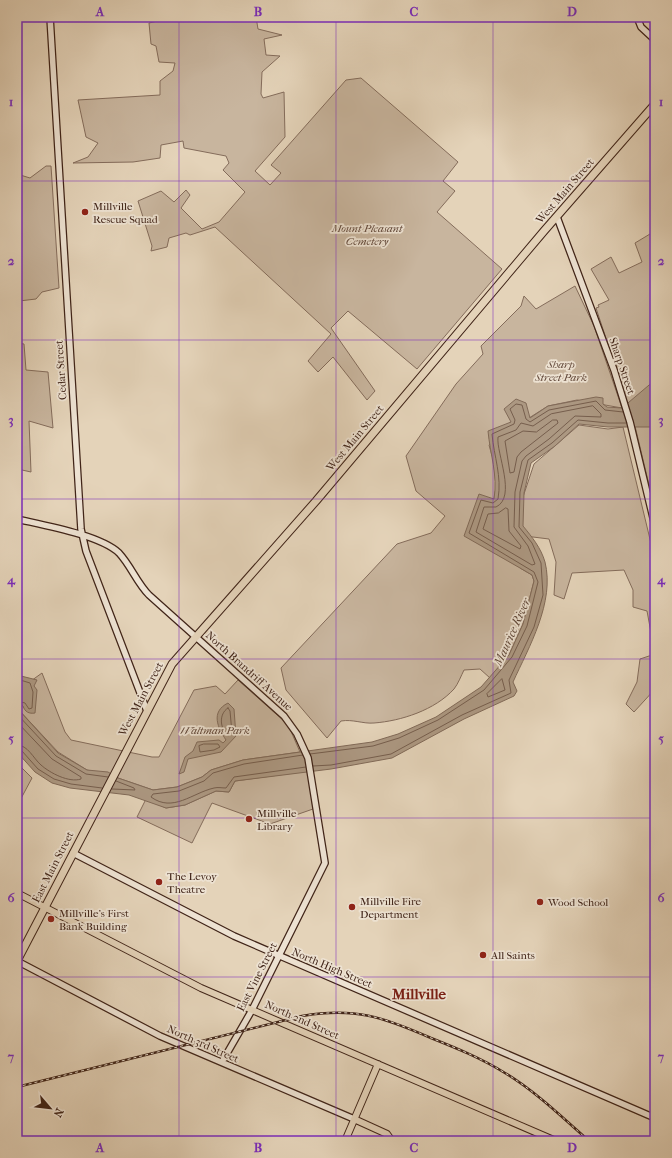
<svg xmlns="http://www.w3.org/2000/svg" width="672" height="1158" font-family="'IM FELL French Canon',serif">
  <rect width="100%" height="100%" fill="#e4d3b9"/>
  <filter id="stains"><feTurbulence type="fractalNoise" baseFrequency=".005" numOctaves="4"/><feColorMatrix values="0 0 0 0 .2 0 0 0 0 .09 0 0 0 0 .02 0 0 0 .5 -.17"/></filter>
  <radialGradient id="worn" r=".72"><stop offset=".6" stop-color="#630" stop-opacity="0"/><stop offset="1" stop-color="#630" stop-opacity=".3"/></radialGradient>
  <!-- green -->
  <path fill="#c8b59e" stroke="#846c5b" d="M166 17H256L258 29 282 35 264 39 266 55 280 56 262 72 261 94 263 98 284 92 285 137 255 171 270 185 281 173 271 165 346 80 361 78 458 162 443 181 455 191 437 212 502 269 417 369 348 311 331 328 375 391 367 400 333 357 318 372 308 361 331 334 215 227 190 235 186 233 169 238 167 247 151 251 152 246 138 201 161 191 174 202 186 190 190 195 181 208 202 229 219 222 245 192 223 170 229 163 226 156 184 148 183 141 161 145 160 158 133 162 73 163 88 157 98 143 86 137 78 100 160 95V81L173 71 175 63 159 62 156 46 151 44 149 23 166 19Z
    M46 166H51L59 288 42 292 36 299 19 301 17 320V174L30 178Z
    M655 231V510L635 426 596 308 599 307 598 305 609 300 591 269 611 257 619 273 642 262 635 243Z
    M575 286 594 326 622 408 577 400 548 406 529 418 511 422 489 445 494 463 496 486 494 499 520 568 532 575 534 581 523 624 509 655 490 678 480 669 464 670C461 676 458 684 454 689 435 710 401 721 374 723 363 724 353 719 341 721L327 738 286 690 281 668 397 544 431 533 445 516 416 491 406 456 456 384 483 354 481 346 521 306 524 296 536 309Z
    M17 343 24 344 26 370 48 372 53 428 29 421 31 472 22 470 17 460Z
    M579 425 608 429 623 427 655 560V640L652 638 647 611 633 607V590L624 570 572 573 564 599 554 595 556 562 549 539 525 536 518 512 534 464Z
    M655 654V689L634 712 626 704 637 682 640 659Z
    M42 673 65 732 71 740 152 757H159L194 690 216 686 225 694 238 680 285 722 290 729 300 752 243 760 211 770 202 777 177 787 153 790 118 778 87 770 58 752 17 708V691Z
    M17 763 32 778 17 806Z
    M308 771 313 809 270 824 212 803 192 843 137 817 146 799 166 808 185 805 216 791 229 792 235 781Z"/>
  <!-- water -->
  <path fill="#ac9882" stroke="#816a58" d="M655 380V427H608L579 424 555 446 531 463 524 493 523 526C532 537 541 548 545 562 555 602 529 647 513 682L517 691 514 696 464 719 392 758 331 769 235 781 229 792 216 791 185 805 166 808 129 795 70 788 52 783 35 772 17 752V708L58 753 87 770 108 772 118 778 153 790 177 787 202 777 211 770 243 760 372 742 398 734 436 717 481 687 509 655 523 624 534 581 532 575 520 568 464 536 479 494 494 499C498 475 490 454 488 431L511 422 504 409 516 399 526 403 530 418 548 406 596 397 603 398V404L607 407 622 408Z
    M17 675 37 680 34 686 37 690 35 713C29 714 25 712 23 706L17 704Z
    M228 703 234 709 236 736 221 752 188 759 184 772 179 774 185 757 193 751 197 742 219 740 223 743 226 740C218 728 210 712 228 703Z"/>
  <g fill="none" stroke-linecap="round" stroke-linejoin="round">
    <!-- shore -->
    <path stroke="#765e4d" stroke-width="1" d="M593 406 601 414V417L575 416 549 439 526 456 522 461 515 492 514 527 528 546 535 564 532 565 476 532 484 507H496C517 497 496 453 498 437L516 430 521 423 533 426 551 414Z
      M553 420H557L558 423 521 452 517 457 514 472 510 473 505 441 523 431 536 432Z
      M506 508 508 509 509 531 521 546 520 549 483 529 488 514 498 513Z
      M17 679 30 683 33 692 32 708 29 709 25 703 17 701
      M502 679 505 690 488 697 487 694Z
      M228 708 230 711 232 733 229 736C220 730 218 714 228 708Z
      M17 714 56 756 86 774 108 777
      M17 722 52 759 81 777V779C69 783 50 773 41 765 33 758 28 745 17 745
      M204 744H218L220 747 214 750 200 752 199 746Z
      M17 750 22 751 38 769 54 779 71 784 102 788
      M310 754 373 746 399 738 438 720 484 690 512 657 527 626 538 582 534 572 469 533 481 500 493 503 498 499C502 476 494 457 492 434L514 424 515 420 510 409 516 404 522 405 526 419 530 422 549 410 596 401 605 410 623 412
      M303 755 244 764 213 773 204 781 179 791 153 794 151 797C173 813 192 793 214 788 218 787 222 788 226 788L234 777 306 767
      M313 766 331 765 391 754 462 715 511 693 509 680 534 627 543 595 541 563 532 543 519 527 520 492 528 460 552 443 578 420 608 423H626
      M112 789 135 790 134 788 116 781"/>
    <!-- secondary casing -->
    <g stroke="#402418" stroke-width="8">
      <path id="secondary" d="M50 17 81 529 86 551 147 711
        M637 17 641 27 655 40
        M557 217 614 370 630 422 655 526
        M17 519C43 525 100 535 119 553 131 566 137 583 149 595L284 716 297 734 308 758 325 863 252 1010 222 1062
        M73 853 234 936 655 1118
        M17 961 160 1036 354 1119"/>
    </g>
    <!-- primary casing -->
    <g stroke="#402418" stroke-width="8">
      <path id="primary" d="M17 893 201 988 556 1141
        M354 1119 387 1134 392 1141
        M345 1141 378 1064"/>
    </g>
    <!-- highway casing -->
    <g stroke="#402418" stroke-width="9">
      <path id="highway" d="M17 961 172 664 316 501 544 231 655 104"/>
    </g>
    <!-- secondary -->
    <use href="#secondary" stroke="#ede2d2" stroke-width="5.5"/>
    <!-- primary -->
    <use href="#primary" stroke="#e4d3b9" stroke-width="6"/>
    <!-- highway -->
    <use href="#highway" stroke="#e4d3b9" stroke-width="7"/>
    <!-- rail casing -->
    <g stroke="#402418" stroke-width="2.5">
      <path id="rail" d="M17 1087 302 1016C355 1007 383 1017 431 1038 456 1048 481 1058 505 1073 535 1091 562 1117 589 1141"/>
    </g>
    <!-- rail -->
    <use href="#rail" stroke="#ede2d2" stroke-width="1" stroke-dasharray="3" stroke-linecap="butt"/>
  </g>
  <!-- grid -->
  <path fill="none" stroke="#7b2cbf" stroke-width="1" stroke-opacity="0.55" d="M179 17V1141M336 17V1141M493 17V1141M17 181H655M17 340H655M17 499H655M17 659H655M17 818H655M17 977H655"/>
  <!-- markers -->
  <g fill="#8f2418" stroke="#ede2d2" stroke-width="1.5">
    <circle cx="85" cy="212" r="4"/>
    <circle cx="249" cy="819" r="4"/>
    <circle cx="159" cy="882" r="4"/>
    <circle cx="540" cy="902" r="4"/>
    <circle cx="352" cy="907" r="4"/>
    <circle cx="51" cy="919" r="4"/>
    <circle cx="483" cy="955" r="4"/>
  </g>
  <g text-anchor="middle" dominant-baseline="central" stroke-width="3.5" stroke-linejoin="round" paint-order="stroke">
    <!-- street labels -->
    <g font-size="11" fill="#402418" stroke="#ede2d2">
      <text transform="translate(565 191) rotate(-49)">West Main Street</text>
      <text transform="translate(622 366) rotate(71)">Sharp Street</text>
      <text transform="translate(61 370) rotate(-94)">Cedar Street</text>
      <text transform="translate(355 438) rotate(-50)">West Main Street</text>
      <text transform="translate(249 671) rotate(42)">North Brandriff Avenue</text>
      <text transform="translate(141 699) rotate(-62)">West Main Street</text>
      <text transform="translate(53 867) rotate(-63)">East Main Street</text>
      <text transform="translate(332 968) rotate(23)">North High Street</text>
      <text transform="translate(257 977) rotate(-63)">East Vine Street</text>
      <text transform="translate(302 1020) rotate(24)">North 2nd Street</text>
      <text transform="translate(203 1044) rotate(24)">North 3rd Street</text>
    </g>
    <!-- poi labels -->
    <g font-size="11" fill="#402418" stroke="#ede2d2" text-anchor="start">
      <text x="93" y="206">Millville<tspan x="93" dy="13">Rescue Squad</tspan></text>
      <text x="257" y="813">Millville<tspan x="257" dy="13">Library</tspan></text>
      <text x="167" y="876">The Levoy<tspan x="167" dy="13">Theatre</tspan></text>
      <text x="360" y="901">Millville Fire<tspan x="360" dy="13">Department</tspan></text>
      <text x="548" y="902">Wood School</text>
      <text x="59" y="913">Millville's First<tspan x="59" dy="13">Bank Building</tspan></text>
      <text x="491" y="955">All Saints</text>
    </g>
    <!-- park labels -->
    <g font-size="11" font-style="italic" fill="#62483a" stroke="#ede2d2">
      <text x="367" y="228">Mount Pleasant<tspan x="367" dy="13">Cemetery</tspan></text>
      <text x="561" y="364">Sharp<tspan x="561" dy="13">Street Park</tspan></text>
      <text x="215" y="730">Waltman Park</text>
    </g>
    <!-- water labels -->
    <g font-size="12" font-style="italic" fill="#604738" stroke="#ede2d2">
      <text transform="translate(512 632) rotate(-66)">Maurice River</text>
    </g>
    <!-- district labels -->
    <g font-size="15" font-weight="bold" fill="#7a1f14" stroke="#ede2d2">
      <text x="419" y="994">Millville</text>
    </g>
  </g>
  <!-- margin -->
  <rect width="672" height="1158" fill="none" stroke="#e4d3b9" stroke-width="44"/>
  <!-- north arrow -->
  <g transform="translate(50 1108) rotate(118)" stroke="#ede2d2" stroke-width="3" paint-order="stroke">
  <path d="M0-3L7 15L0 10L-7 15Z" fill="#402418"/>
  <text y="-6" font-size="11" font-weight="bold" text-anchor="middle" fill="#402418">N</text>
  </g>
  <rect x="22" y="22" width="628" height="1114" fill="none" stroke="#7b2cbf" stroke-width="1.5"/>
  <g font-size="13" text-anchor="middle" font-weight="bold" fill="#7b2cbf">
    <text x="100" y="16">A</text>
    <text x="258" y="16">B</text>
    <text x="414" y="16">C</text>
    <text x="572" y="16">D</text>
    <text x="11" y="106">1</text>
    <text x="661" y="106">1</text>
    <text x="11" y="265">2</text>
    <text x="661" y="265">2</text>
    <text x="11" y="424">3</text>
    <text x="661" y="424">3</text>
    <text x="11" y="584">4</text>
    <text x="661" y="584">4</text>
    <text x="11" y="743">5</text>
    <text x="661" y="743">5</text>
    <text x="11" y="902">6</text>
    <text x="661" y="902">6</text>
    <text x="11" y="1061">7</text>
    <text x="661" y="1061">7</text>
    <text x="100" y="1152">A</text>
    <text x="258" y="1152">B</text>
    <text x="414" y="1152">C</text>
    <text x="572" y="1152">D</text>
  </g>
  <rect width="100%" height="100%" filter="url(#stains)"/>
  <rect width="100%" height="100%" fill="url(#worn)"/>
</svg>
